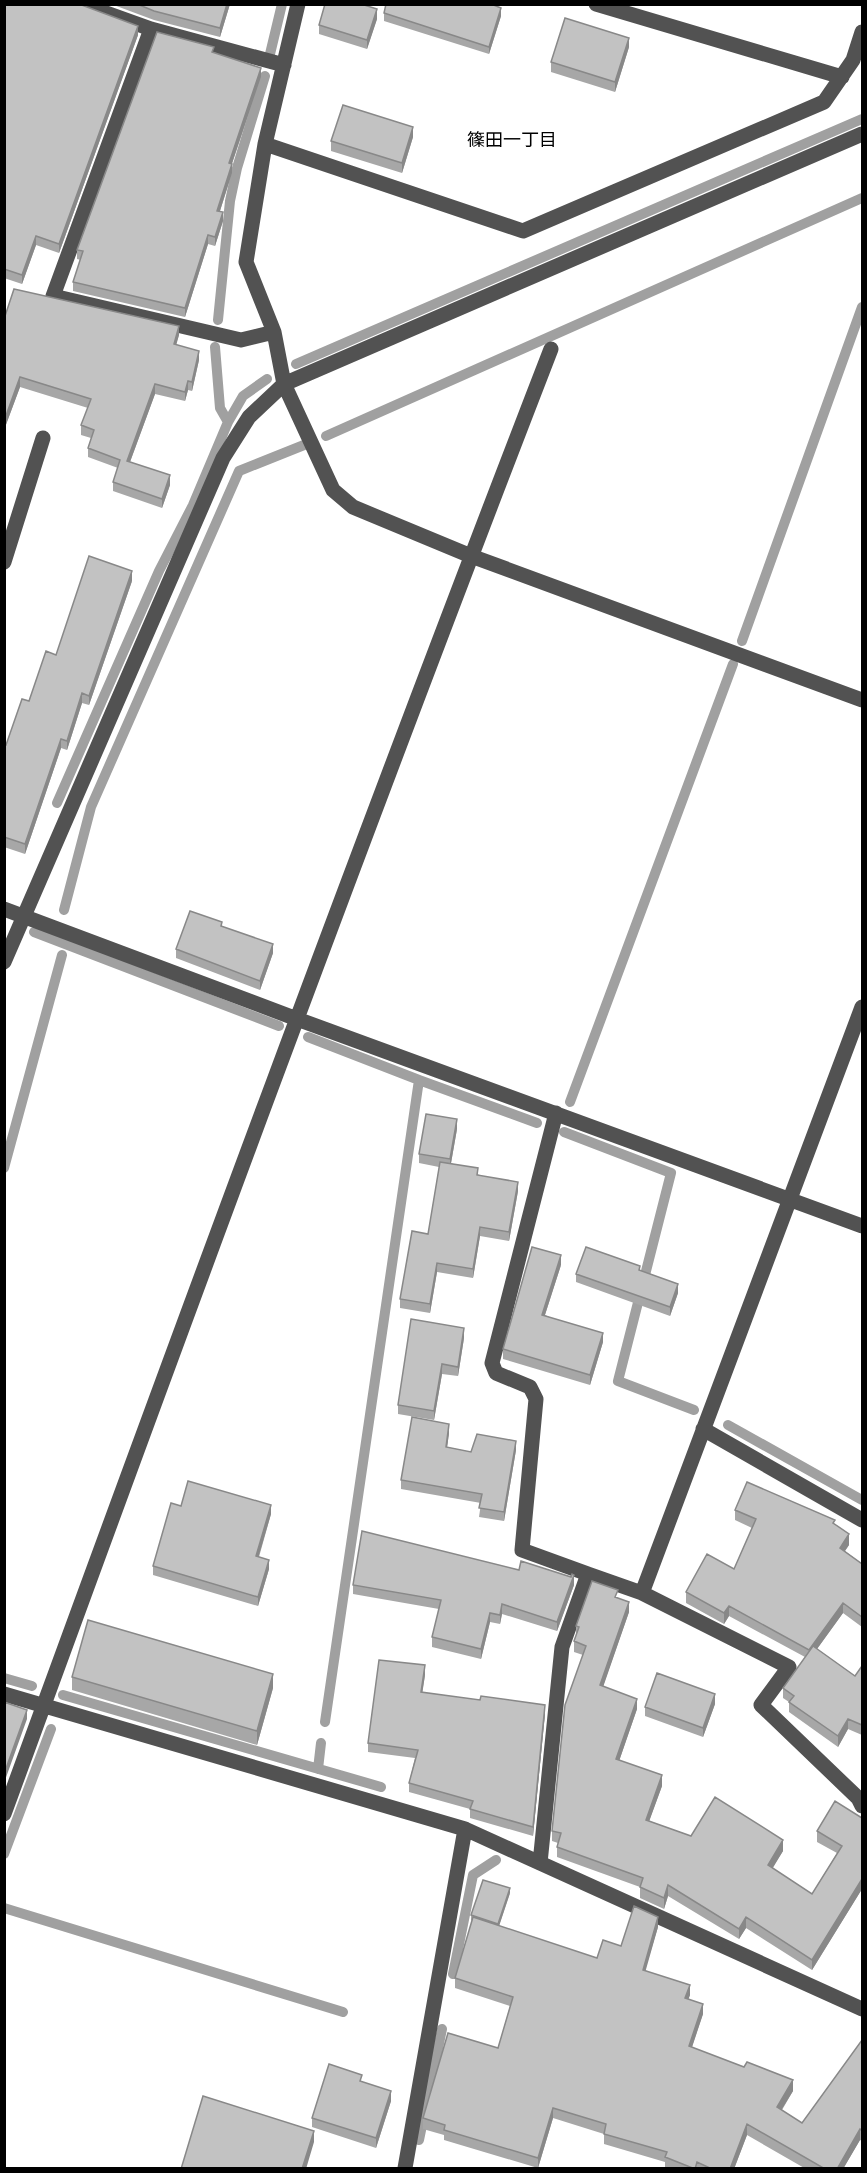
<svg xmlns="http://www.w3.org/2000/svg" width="867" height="2173" font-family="'Fira Sans Condensed','Noto Sans JP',sans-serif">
  <rect width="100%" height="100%" fill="#fff"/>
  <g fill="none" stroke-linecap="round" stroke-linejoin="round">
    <!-- stream -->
    <path stroke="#a0a0a0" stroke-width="10" d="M270 54 282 4
      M218 320 230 201 237 168 265 76
      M215 347 220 408 228 422
      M296 364 862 119
      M326 436 862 198
      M742 641 862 307
      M57 803 159 571 193 505 228 422 243 396 267 379
      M64 910 91 807 239 471 304 445
      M34 932 279 1026
      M308 1037 419 1080
      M570 1102 733 664
      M564 1132 671 1173 618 1381 694 1410
      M4 1168 62 955
      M728 1425 862 1500
      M4 1678 32 1686
      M63 1695 381 1787
      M325 1722 419 1080 537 1123
      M318 1769 321 1743
      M4 1854 51 1729
      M4 1908 343 2012
      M453 1974 473 1875 496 1860
      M419 2140 442 2029"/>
    <!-- minor -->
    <path stroke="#525252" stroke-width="15" d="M81 4 151 29 284 65
      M298 4 265 144 246 262 274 332 284 384 333 490 353 507 471 556 862 700
      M596 4 842 77
      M151 29 53 296 241 340 274 332
      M265 144 523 231 824 102 853 60 862 32
      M4 562 43 438
      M4 909 297 1019 862 1226
      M4 962 223 458 249 417 284 384 862 134
      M703 1429 862 1520
      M588 1574 642 1593 789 1667 761 1705 858 1798 862 1806
      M642 1593 862 1007
      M4 1694 465 1829 862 2009
      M4 1814C183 1324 363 835 551 349
      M540 1863 562 1647 588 1574 522 1550 536 1399 530 1387 496 1373 492 1363 556 1113
      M405 2168 465 1829"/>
  </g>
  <!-- wall -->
  <path fill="#a7a7a7" d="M4 4 138 35 59 253 36 245 22 284 4 278Z
    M111 4H230L220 37 154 20Z
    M384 13 501 16 489 54 384 21Z
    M377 19 367 49 319 34V25Z
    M629 47 615 92 551 72V62Z
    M214 52 261 77 232 164V173L220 211 223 221 215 246 208 244 185 317 73 291V282L81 260 77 259V250Z
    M413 137 402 173 331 151V141Z
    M4 319 179 335 176 344 199 360 192 391 188 390 185 401 155 394 130 462 170 485 162 508 113 491V482L118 468 88 457V448L91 438 81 435V425L88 408 20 387 4 430Z
    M132 581 89 705 82 703 67 750 61 748 25 854 4 847V744L6 745 29 701 56 655Z
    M176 949 273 953 260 990 176 958Z
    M457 1129 451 1163 518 1191 509 1241 480 1236 473 1278 437 1272 430 1313 400 1308V1299L428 1234 439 1167 419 1163V1154Z
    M561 1265 545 1315 603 1342 590 1385 503 1359V1349Z
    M640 1271 678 1293 670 1316 576 1282V1274Z
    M464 1338 458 1376 442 1374 434 1420 398 1414V1405Z
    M449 1433 447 1447 471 1452 516 1450 504 1521 479 1517 481 1503 401 1489V1480Z
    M181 1506 271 1514 259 1557 269 1569 258 1606 153 1575V1566Z
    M735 1510 835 1524 849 1545 845 1551 862 1564V1627L843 1613 817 1649 855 1676 862 1666V1735L848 1729 838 1747 789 1712V1702L783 1698V1688L805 1657 729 1616 724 1624 686 1603V1592L734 1569 752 1528 735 1520Z
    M353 1585H574L557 1631 502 1614 500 1624 490 1622 481 1659 432 1647V1637L439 1609 353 1594Z
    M618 1598 629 1612 603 1686 637 1709 619 1761 662 1786 649 1821 691 1836 783 1851 772 1868 812 1894 837 1853 817 1842V1831L862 1818V1889L812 1970 746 1928 739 1939 668 1896 664 1909 640 1898V1887L557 1857V1847L558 1843 552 1841V1831L583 1655 574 1652V1641L576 1636V1626Z
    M425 1675 422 1693 545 1714 533 1836 470 1818V1809L409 1792V1783L415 1758 368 1752V1743Z
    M72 1677 273 1688 257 1745 72 1690Z
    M715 1704 703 1737 645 1716V1707Z
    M510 1893 499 1926 597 1958 658 1927 645 1970 690 1995 688 1999 703 2014 692 2047 793 2091 782 2110 802 2123 862 2040V2141L860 2140 843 2169H806L747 2135 734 2169H667L665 2168V2162L604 2144V2134L553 2118 538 2168 444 2140V2135L423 2129V2118L498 2048 510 2006 455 1988V1978L472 1921 471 1920V1915Z
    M362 2082 391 2101 376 2148 312 2127V2118Z"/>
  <!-- shaded-wall -->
  <path fill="#888" d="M227 4H230L220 37V28Z
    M501 8V16L489 54V47Z
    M377 9V19L367 49V40Z
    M138 26V35L59 253V244Z
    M629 38V47L615 92V82Z
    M261 68V77L229 172V163Z
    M413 127V137L402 173V163Z
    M232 164V173L217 220V211Z
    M223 212V221L215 246V237Z
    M208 235V244L185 317V308Z
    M36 236V245L22 284V275Z
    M179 326V335L174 353V344Z
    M199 351V360L192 391V382Z
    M20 377V387L4 430V421Z
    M188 381V390L185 401V392Z
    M155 384V394L127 470V461Z
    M170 475V485L162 508V499Z
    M132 571V581L89 705V696Z
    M82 693V703L67 750V741Z
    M61 739V748L25 854V844Z
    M273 944V953L260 990V981Z
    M457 1119V1129L450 1169V1159Z
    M518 1182V1191L509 1241V1232Z
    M480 1227V1236L473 1278V1269Z
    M561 1255V1265L542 1324V1315Z
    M437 1263V1272L430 1313V1304Z
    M678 1284V1293L670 1316V1307Z
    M464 1328V1338L458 1376V1367Z
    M603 1333V1342L590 1385V1375Z
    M442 1364V1374L434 1420V1411Z
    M449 1424V1433L446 1456V1447Z
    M516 1441V1450L504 1521V1512Z
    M271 1505V1514L256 1565V1556Z
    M849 1534V1545L840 1558V1548Z
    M269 1560V1569L258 1606V1597Z
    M574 1575V1585L557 1631V1622Z
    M629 1602V1612L600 1696V1685Z
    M843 1603V1613L809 1660V1650Z
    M502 1604V1614L500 1624V1615Z
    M729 1606V1616L724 1624V1613Z
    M490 1613V1622L481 1659V1649Z
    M425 1665V1675L421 1702V1692Z
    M273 1674V1688L257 1745V1731Z
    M715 1694V1704L703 1737V1728Z
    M637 1699V1709L616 1770V1759Z
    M545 1705V1714L533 1836V1827Z
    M27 1710V1719L4 1783V1774Z
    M848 1719V1729L838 1747V1736Z
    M662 1775V1786L646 1830V1820Z
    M783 1840V1851L768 1876V1865Z
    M862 1879V1889L812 1970V1960Z
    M668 1885V1896L664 1909V1898Z
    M510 1888V1893L498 1929V1924Z
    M658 1917V1927L643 1980V1970Z
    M746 1917V1928L739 1939V1929Z
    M690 1985V1995L685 2009V1998Z
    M703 2004V2014L689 2056V2046Z
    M793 2080V2091L777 2117V2107Z
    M391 2091V2101L376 2148V2138Z
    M553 2108V2118L538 2168V2158Z
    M747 2124V2135L734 2169H730Z
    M860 2129V2140L843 2169H837Z
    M314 2131V2142L306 2169H302Z"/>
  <!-- building -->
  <path fill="#c2c2c2" stroke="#888" stroke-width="1.5" d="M4 4H79L138 26 59 244 36 236 22 275 4 269Z
    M137 4H227L220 28 154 11Z
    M325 4H361L377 9 367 40 319 25Z
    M386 4H491L501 8 489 47 384 13Z
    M565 18 629 38 615 82 551 62Z
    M157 32 214 47 212 52 261 68 229 163 232 164 217 211 223 212 215 237 208 235 185 308 73 282 83 251 77 250Z
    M343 105 413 127 402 163 331 141Z
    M14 289 179 326 174 344 199 351 192 382 188 381 185 392 155 384 127 461 170 475 162 499 113 482 120 460 88 448 94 430 81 425 91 399 20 377 4 421V319Z
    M89 556 132 571 89 696 82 693 67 741 61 739 25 844 4 837V744L6 745 22 699 29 701 46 651 56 655Z
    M190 911 222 922 221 926 273 944 260 981 176 949Z
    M426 1114 457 1119 450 1159 419 1154Z
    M440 1162 478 1168 477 1175 518 1182 509 1232 480 1227 473 1269 437 1263 430 1304 400 1299 412 1231 428 1234Z
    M532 1247 561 1255 542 1315 603 1333 590 1375 503 1349Z
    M586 1247 640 1266 639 1270 678 1284 670 1307 576 1274Z
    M411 1319 464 1328 458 1367 442 1364 434 1411 398 1405Z
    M412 1417 449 1424 446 1447 471 1452 477 1434 516 1441 504 1512 479 1508 482 1494 401 1480Z
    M188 1481 271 1505 256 1556 269 1560 258 1597 153 1566 171 1503 181 1506Z
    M747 1482 835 1520 833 1523 849 1534 840 1548 862 1564V1617L843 1603 809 1650 729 1606 724 1613 686 1592 707 1554 734 1569 756 1519 735 1510Z
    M362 1531 519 1570 521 1561 571 1577 572 1574 574 1575 557 1622 502 1604 500 1615 490 1613 481 1649 432 1637 441 1600 353 1585Z
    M592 1581 618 1590 615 1597 629 1602 600 1685 637 1699 616 1759 662 1775 646 1820 691 1836 715 1797 783 1840 768 1865 812 1894 842 1846 817 1831 835 1801 862 1818V1879L812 1960 746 1917 739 1929 668 1885 664 1898 640 1887 643 1878 557 1847 561 1833 552 1831 565 1705 586 1646 574 1641 579 1627 576 1626Z
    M88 1620 273 1674 257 1731 72 1677Z
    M813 1646 855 1676 862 1666V1725L848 1719 838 1736 789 1702 794 1696 783 1688Z
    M379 1660 425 1665 421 1692 480 1700 481 1696 545 1705 533 1827 470 1809 473 1801 409 1783 418 1750 368 1743Z
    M657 1673 715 1694 703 1728 645 1707Z
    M4 1702 27 1710 4 1774Z
    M483 1880 510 1888 498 1924 471 1915Z
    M634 1906 658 1917 643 1970 690 1985 685 1998 703 2004 689 2046 744 2067 747 2062 793 2080 777 2107 802 2123 862 2040V2131L860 2129 837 2169H825L747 2124 730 2169H712L697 2162 695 2169 665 2157 667 2152 604 2134 606 2124 553 2108 538 2158 444 2130 445 2125 423 2118 448 2033 498 2048 513 1997 455 1978 473 1917 597 1958 603 1940 621 1946Z
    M329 2064 362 2075 360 2081 391 2091 376 2138 312 2118Z
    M203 2096 314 2131 302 2169H181Z"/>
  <g text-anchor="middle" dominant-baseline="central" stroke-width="6" stroke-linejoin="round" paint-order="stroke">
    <!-- neighbourhood labels -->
    <g font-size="18" fill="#000" stroke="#fff">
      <text x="512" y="140">篠田一丁目</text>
    </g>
  </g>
  <!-- border -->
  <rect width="867" height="2173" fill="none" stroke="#000000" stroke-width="12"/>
</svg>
